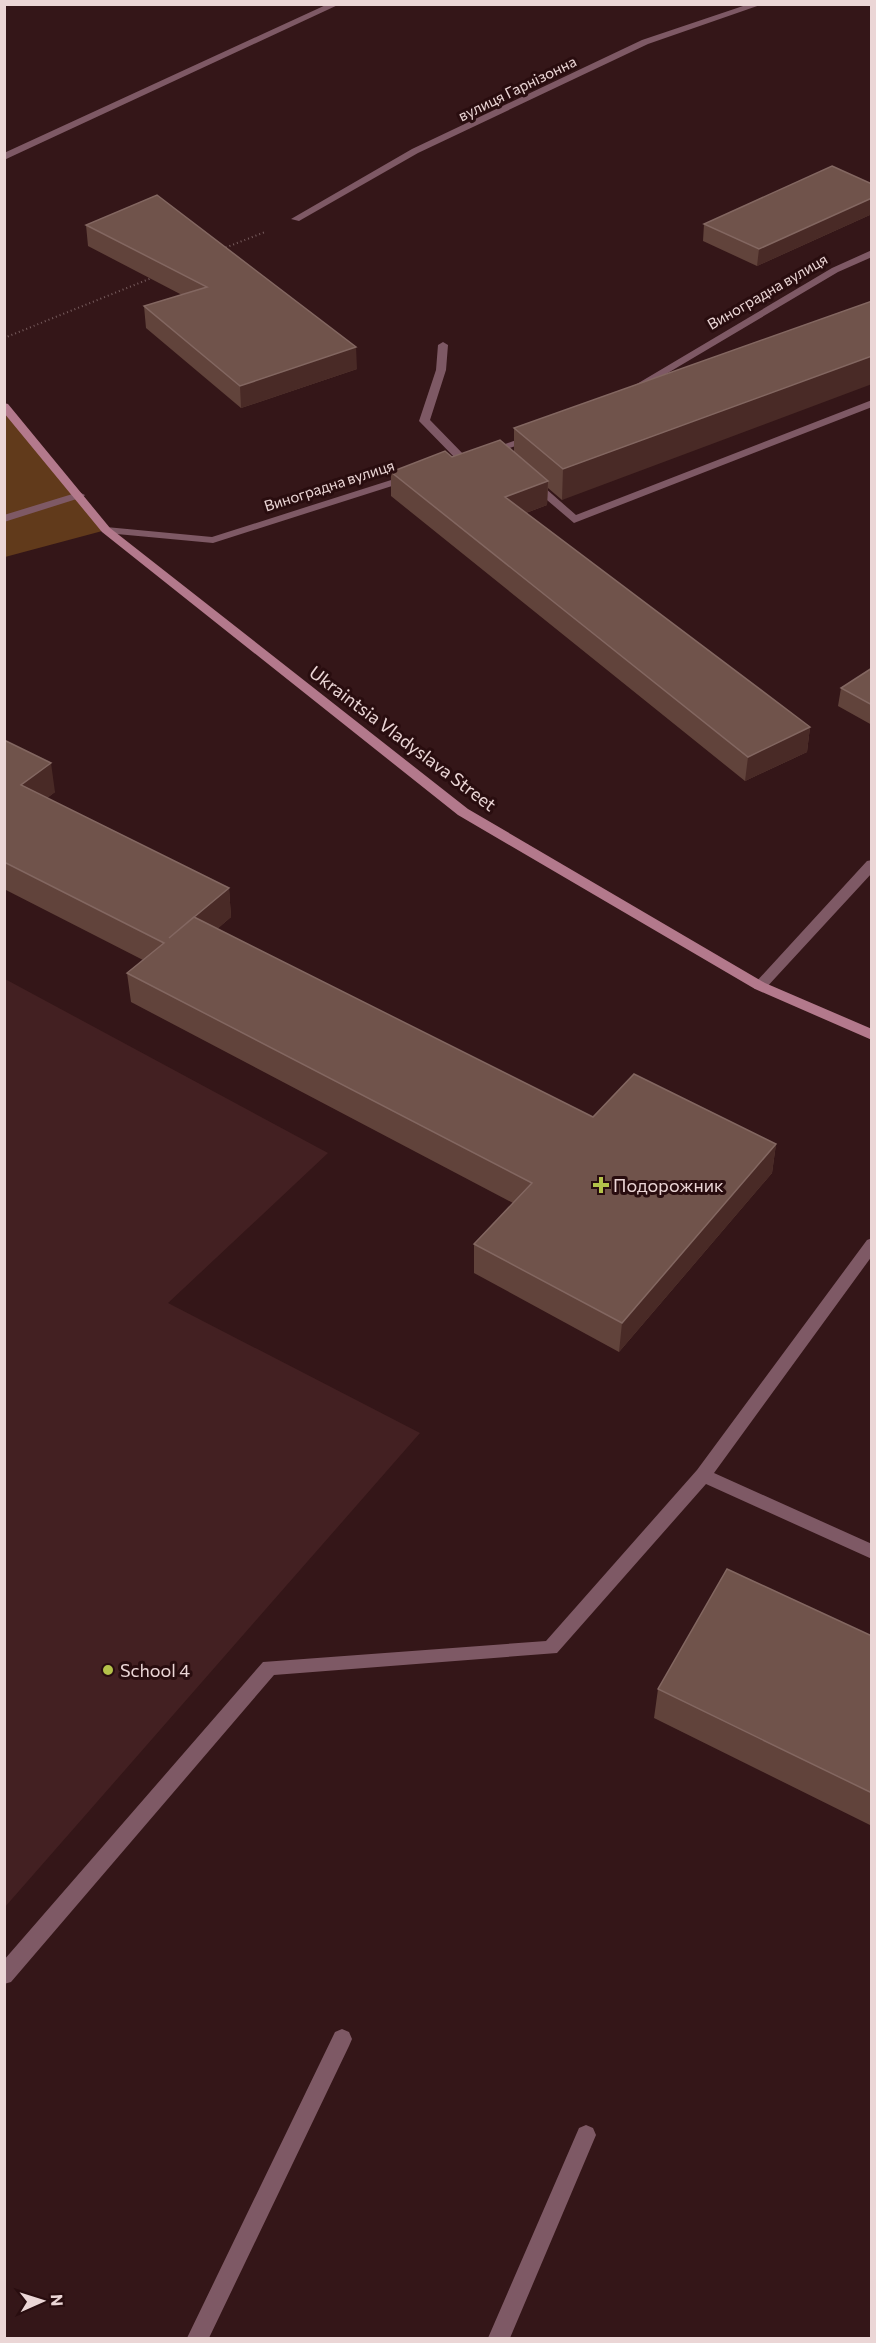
<svg xmlns="http://www.w3.org/2000/svg" width="876" height="2343" font-family="Commissioner,sans-serif">
  <rect width="100%" height="100%" fill="#341618"/>
  <!-- built -->
  <path fill="#432022" d="M5 979 328 1153 168 1303 420 1433 5 1907Z"/>
  <!-- green -->
  <path fill="#613a1b" d="M4 406 106 530 5 557Z"/>
  <g fill="none" stroke-linecap="round" stroke-linejoin="round">
    <!-- path -->
    <path stroke="#775d5e" stroke-width="2" stroke-dasharray="1 3" stroke-linecap="butt" d="M222 249 265 232
      M4 338 154 277"/>
    <!-- service -->
    <path fill="#7e5965" fill-rule="evenodd" d="M79 492 85 495 83 497 4 522V515Z
      M342 2029 349 2032 352 2039 349 2046 209 2338H187L335 2032Z
      M586 2125 593 2128 596 2135 510 2338H488L579 2128Z"/>
    <!-- minor -->
    <path fill="#7e5965" fill-rule="evenodd" d="M328 4H340L4 160V153Z
      M749 4H763L648 44 418 153 299 221 291 219 412 149 642 40Z
      M872 250V257L838 272 634 393 625 391 832 268Z
      M443 342 448 345 446 370 430 420 467 458 468 460 463 463 459 462 419 421 436 370 438 345Z
      M872 400V407L574 523 527 483 529 481H537L576 515Z
      M533 434 537 435V439L488 455 483 452Z
      M410 474 414 475V479L213 543 106 533 100 530 106 527 212 537Z
      M872 860V873L765 989H755L753 986 755 983 867 861Z
      M872 1238V1256L714 1473 872 1544V1559L706 1484 557 1653 274 1675 11 1982 4 1984V1960L263 1662 546 1641 697 1470 867 1240Z"/>
    <!-- secondary -->
    <path fill="#b3798c" fill-rule="evenodd" d="M4 403 8 404 110 528 468 809 765 983 872 1029V1040L755 989 458 815 102 532 4 413Z"/>
  </g>
  <!-- wall -->
  <path fill="#61433b" d="M872 184V214L757 266 703 241 704 224Z
    M157 195 357 369 241 408 146 328 144 306 182 295 88 246 86 225Z
    M872 301 562 500 548 488 547 505 526 513 810 727 807 752 745 781 391 496V472L452 457 514 452V428Z
    M872 668V725L838 706 841 688Z
    M4 740 55 792 47 798 229 888 231 917 217 929 593 1117 776 1144 772 1173 619 1352 474 1273V1244L513 1203 131 1002 127 973 143 960 4 889Z
    M872 1636V1826L654 1718 658 1689Z"/>
  <!-- shaded-wall -->
  <path fill="#492a26" d="M872 198V214L757 266 759 249Z
    M356 347 357 369 241 408 240 386Z
    M872 356V384L562 500 563 469Z
    M548 481 547 505 504 521 505 497Z
    M810 727 807 752 745 781 748 757Z
    M51 763 55 792 25 815 21 785Z
    M229 888 231 917 172 968 169 938Z
    M776 1144 772 1173 619 1352 622 1323Z"/>
  <!-- building -->
  <path fill="#70534b" stroke="#836761" stroke-width="1.5" d="M832 166 872 184V198L759 249 704 224Z
    M157 195 356 347 240 386 144 306 207 287 86 225Z
    M872 301V356L563 469 514 428Z
    M500 440 548 481 505 497 810 727 748 757 391 472 445 451 452 457Z
    M872 668V705L841 688Z
    M4 740 51 763 21 785 229 888 169 938 194 917 593 1117 634 1074 776 1144 622 1323 474 1244 532 1183 127 973 164 943 4 862Z
    M727 1569 872 1636V1793L658 1689Z"/>
  <!-- markers -->
  <g fill="#b4c24a" stroke="#290d0f" stroke-width="2">
    <path d="M598 1176h6v6h6v6h-6v6h-6v-6h-6v-6h6z"/>
    <circle cx="108" cy="1670" r="6"/>
  </g>
  <g text-anchor="middle" dominant-baseline="central" stroke-width="6" stroke-linejoin="round" paint-order="stroke">
    <!-- far-street labels -->
    <g font-size="15" fill="#ebd6d6" stroke="#290d0f">
      <text transform="translate(517 88) rotate(-26)">вулиця Гарнізонна</text>
      <text transform="translate(767 291) rotate(-30)">Виноградна вулиця</text>
      <text transform="translate(329 485) rotate(-18)">Виноградна вулиця</text>
    </g>
    <!-- street labels -->
    <g font-size="18" fill="#ebd6d6" stroke="#290d0f">
      <text transform="translate(403 738) rotate(37)">Ukraintsia Vladyslava Street</text>
    </g>
    <!-- poi labels -->
    <g font-size="18" fill="#ebd6d6" stroke="#290d0f" text-anchor="start">
      <text x="613" y="1185">Подорожник</text>
      <text x="120" y="1670">School 4</text>
    </g>
  </g>
  <!-- border -->
  <rect width="876" height="2343" fill="none" stroke="#ebd6d6" stroke-width="12"/>
  <!-- north arrow -->
  <g transform="translate(42 2301) rotate(87)" stroke="#290d0f" stroke-width="4.5" paint-order="stroke">
  <path d="M0-4.5L10 22L0 15L-10 22Z" fill="#ebd6d6"/>
  <text y="-9" font-size="16" font-weight="bold" text-anchor="middle" fill="#ebd6d6">N</text>
  </g>
</svg>
